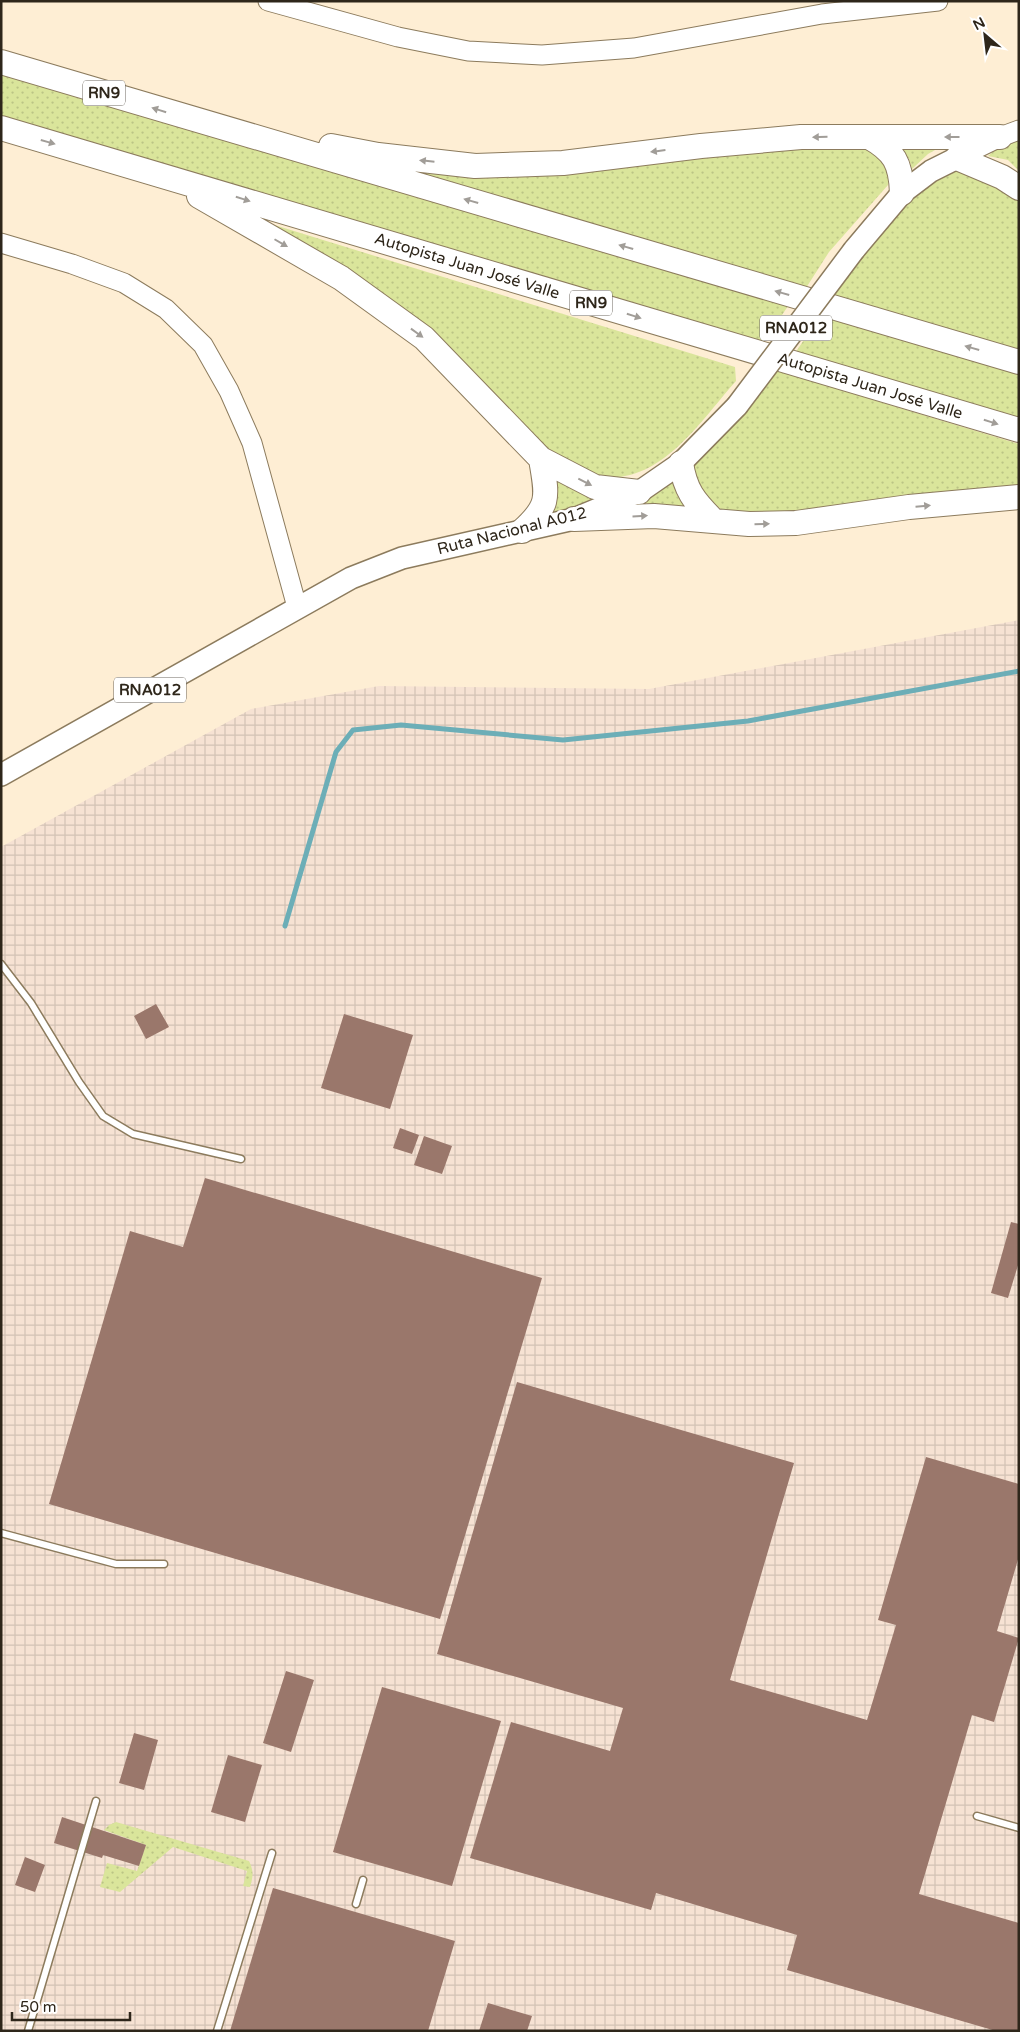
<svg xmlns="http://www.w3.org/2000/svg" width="1020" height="2032" font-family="'Varela Round',sans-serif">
  <defs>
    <pattern id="industrial-grid" width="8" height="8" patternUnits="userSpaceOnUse" patternTransform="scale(1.25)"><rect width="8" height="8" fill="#f6e2d3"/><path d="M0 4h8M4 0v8" fill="none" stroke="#d3c2b5"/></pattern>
    <pattern id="grass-dots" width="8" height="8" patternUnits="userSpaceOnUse" patternTransform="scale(1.25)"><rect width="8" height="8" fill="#dae59b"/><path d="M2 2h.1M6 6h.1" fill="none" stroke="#bbc485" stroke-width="1.8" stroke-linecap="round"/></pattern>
  </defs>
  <rect width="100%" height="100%" fill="#feeed4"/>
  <!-- industrial -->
  <path fill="url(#industrial-grid)" d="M1019 620V2031H1V847L251 709 379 686 649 689Z"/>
  <!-- grass -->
  <path fill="url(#grass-dots)" d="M1 72 790 303 762 345 1 120Z
    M1019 138V171L1008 160 988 156 1004 142Z
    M859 145C879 154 892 161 888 185L829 252 806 288 482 193 387 162 697 153Z
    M898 145 942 146 928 154 912 169 909 159Z
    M961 169 1019 196V351L833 295 858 259 890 221 916 195 941 175Z
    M268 223 735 367 736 381C702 419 662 483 604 477 586 476 570 464 555 455Z
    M821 315 1019 374V419L795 353Z
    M771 369 1019 444V487L770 514 725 512 700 493 691 466Z
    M553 474 600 499 564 513H547Z
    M671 478 677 495 688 511 640 502Z
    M116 1822 249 1861C254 1871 253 1877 250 1887L243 1886 247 1871 173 1847 120 1892 100 1887 107 1863 137 1871 146 1845 104 1830 109 1825Z"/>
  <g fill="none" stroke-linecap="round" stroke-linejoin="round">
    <!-- stream -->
    <path stroke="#6caeb7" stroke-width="5" d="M285 926 336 752 353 730 401 725 563 740 748 721 1019 671"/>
  </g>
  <!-- building -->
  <path fill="#9a776b" d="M156 1004 169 1027 146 1039 134 1016Z
    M344 1014 413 1035 390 1109 321 1088Z
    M400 1128 419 1135 412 1154 393 1148Z
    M424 1136 452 1146 442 1174 414 1165Z
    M205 1178 542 1278 440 1619 49 1504 130 1231 183 1247Z
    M1011 1222 1019 1224V1262L1008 1298 991 1293Z
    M517 1382 794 1463 730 1680 867 1720 896 1625 878 1620 926 1457 1019 1484V1556L997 1631 1019 1638 994 1722 972 1715 919 1894 1019 1923V2031H996L787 1970 797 1935 656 1893 651 1910 470 1858 511 1722 610 1751 623 1708 437 1654Z
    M286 1671 314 1680 291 1752 263 1743Z
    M382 1687 501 1721 452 1886 333 1852Z
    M134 1733 158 1740 144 1790 119 1783Z
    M228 1755 262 1765 245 1822 211 1812Z
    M62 1817 146 1845 139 1866 103 1855 102 1858 54 1843Z
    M25 1857 45 1865 35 1892 15 1885Z
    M273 1888 455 1941 428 2031H230Z
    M488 2003 532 2016 527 2031H479Z"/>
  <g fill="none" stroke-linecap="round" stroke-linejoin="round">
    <!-- lane casing -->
    <g stroke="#8c7b5d" stroke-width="9">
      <path id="lane" d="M1 964 31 1003 79 1082 103 1116 133 1134 241 1159
        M1 1533 116 1564H164
        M977 1816 1019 1828
        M356 1904 363 1880
        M28 2031 96 1801
        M217 2031 272 1853"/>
    </g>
    <!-- secondary casing -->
    <g stroke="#8c7b5d" stroke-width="21">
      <path id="secondary" d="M268 1 398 37 468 51 542 55 634 48 822 14 938 1
        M957 158 1000 137 1019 130
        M1 243 72 264 124 283 166 309 203 345 229 391 252 443 297 607"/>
    </g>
    <!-- primary casing -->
    <g stroke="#8c7b5d" stroke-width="24">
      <path id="primary" d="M854 250 902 193 931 171 957 158
        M1 775 351 578 402 558 574 519 639 492 681 463 737 406"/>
    </g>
    <!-- highway casing -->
    <g stroke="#8c7b5d" stroke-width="26">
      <path id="highway" d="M1 62 1019 362
        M1 128 1019 430
        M869 137C894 151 901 163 902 193
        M331 146 378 155 475 166 563 163 701 146 801 137H1000
        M957 158 1002 177 1019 188
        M199 196 341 278 424 338 541 459 595 487 639 492
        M681 463C685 490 694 501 713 520
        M574 519 654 516 749 524 796 523 909 507 1019 497
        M522 531C551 505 547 496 541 459"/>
    </g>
    <!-- lane -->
    <use href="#lane" stroke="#fff" stroke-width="6"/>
    <!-- secondary -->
    <use href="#secondary" stroke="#fff" stroke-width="19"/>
    <!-- primary -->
    <use href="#primary" stroke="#fff" stroke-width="21"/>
    <!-- highway -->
    <use href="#highway" stroke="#fff" stroke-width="24"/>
    <!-- primary-bridge casing -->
    <g stroke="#8c7b5d" stroke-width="24" stroke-linecap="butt">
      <path id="primary-bridge" d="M737 406 854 250"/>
    </g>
    <!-- primary-bridge -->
    <use href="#primary-bridge" stroke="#fff" stroke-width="21"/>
  </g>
  <!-- one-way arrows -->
  <defs><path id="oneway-solid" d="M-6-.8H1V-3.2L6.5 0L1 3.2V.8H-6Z" transform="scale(1.25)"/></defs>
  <g fill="#a19d98">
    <use href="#oneway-solid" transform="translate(159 110) rotate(-163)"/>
    <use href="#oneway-solid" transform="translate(820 137) rotate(179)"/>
    <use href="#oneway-solid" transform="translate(952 137) rotate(180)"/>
    <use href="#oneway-solid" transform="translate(48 142) rotate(16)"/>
    <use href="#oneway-solid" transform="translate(658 151) rotate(173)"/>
    <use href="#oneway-solid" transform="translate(427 161) rotate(-174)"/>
    <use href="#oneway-solid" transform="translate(243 199) rotate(17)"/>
    <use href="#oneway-solid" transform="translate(471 201) rotate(-164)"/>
    <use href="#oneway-solid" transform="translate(281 243) rotate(30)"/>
    <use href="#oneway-solid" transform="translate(626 247) rotate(-164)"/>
    <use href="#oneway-solid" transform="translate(782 293) rotate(-164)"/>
    <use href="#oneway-solid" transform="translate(634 316) rotate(17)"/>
    <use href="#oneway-solid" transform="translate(417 333) rotate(36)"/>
    <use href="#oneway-solid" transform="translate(972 348) rotate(-164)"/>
    <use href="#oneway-solid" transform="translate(991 422) rotate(17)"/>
    <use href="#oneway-solid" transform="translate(585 482) rotate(27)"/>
    <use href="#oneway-solid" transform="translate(923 506) rotate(-5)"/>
    <use href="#oneway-solid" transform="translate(640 516) rotate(-3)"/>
    <use href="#oneway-solid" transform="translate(762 524) rotate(-2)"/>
  </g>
  <g text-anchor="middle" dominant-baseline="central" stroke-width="4.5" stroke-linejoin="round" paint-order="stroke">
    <!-- shield labels -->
    <g fill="#fff" stroke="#6d675f" stroke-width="1">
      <rect x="83" y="80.5" width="42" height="25" rx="4"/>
      <rect x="570" y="290.5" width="42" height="25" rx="4"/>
      <rect x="760" y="315.5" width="72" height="25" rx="4"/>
      <rect x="114" y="677.5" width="72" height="25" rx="4"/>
    </g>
    <g font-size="15" font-weight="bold" fill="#2e261a">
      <text x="104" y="93">RN9</text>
      <text x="591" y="303">RN9</text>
      <text x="796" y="328">RNA012</text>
      <text x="150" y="690">RNA012</text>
    </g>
    <!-- street labels -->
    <g font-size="16" fill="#2e261a" stroke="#fff">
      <text transform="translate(467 266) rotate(17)">Autopista Juan José Valle</text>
      <text transform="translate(870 386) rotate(17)">Autopista Juan José Valle</text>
      <text transform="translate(512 531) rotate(-14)">Ruta Nacional A012</text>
    </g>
  </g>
  <!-- border -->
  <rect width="1020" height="2032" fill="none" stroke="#2e261a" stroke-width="5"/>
  <!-- north arrow -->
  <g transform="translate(985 35) rotate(332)" stroke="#ffffff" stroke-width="4" paint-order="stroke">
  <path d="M0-4L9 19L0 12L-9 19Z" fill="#2e261a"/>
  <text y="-8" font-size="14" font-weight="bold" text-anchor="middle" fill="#2e261a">N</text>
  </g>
  <!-- scale -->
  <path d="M12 2012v8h118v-8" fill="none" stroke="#2e261a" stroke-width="2.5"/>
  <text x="20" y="2012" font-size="15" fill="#2e261a" stroke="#ffffff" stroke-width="4" paint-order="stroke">50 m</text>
</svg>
